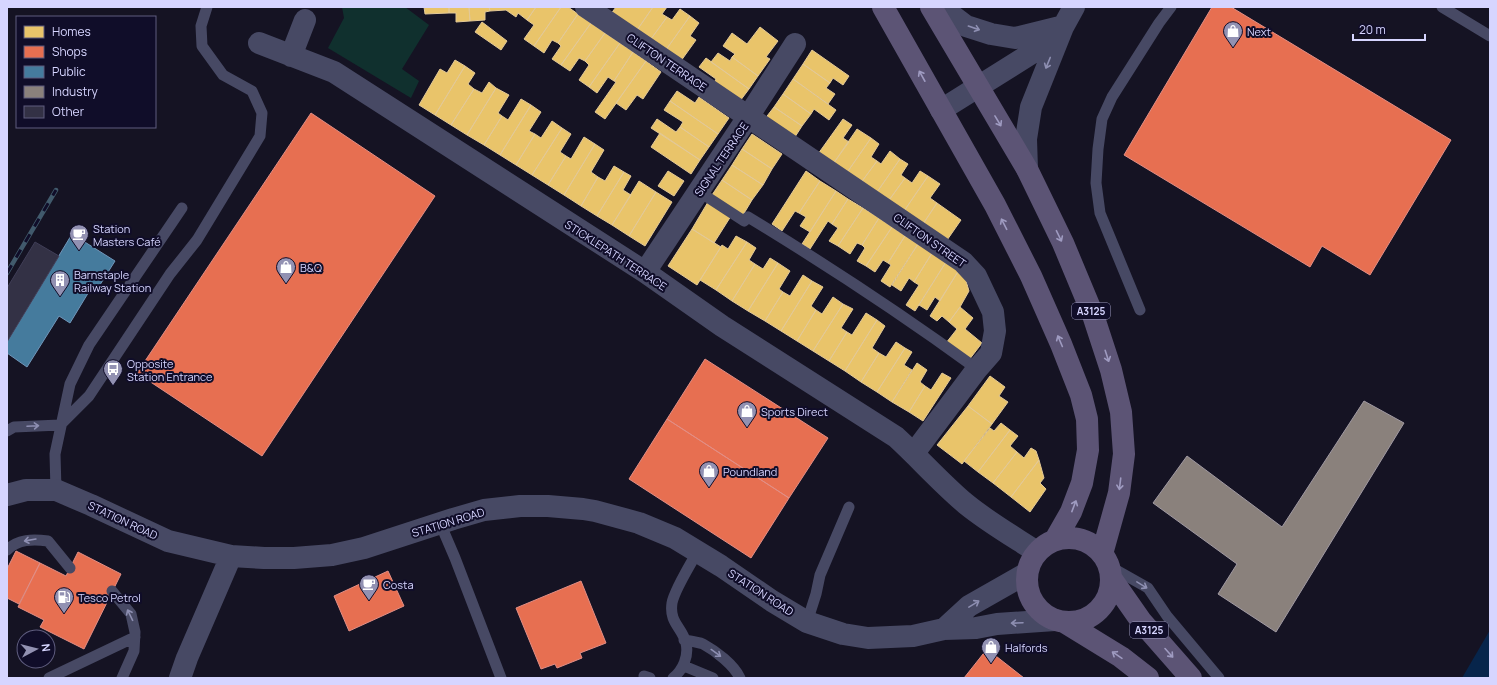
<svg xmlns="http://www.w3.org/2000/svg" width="1497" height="685" font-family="Manrope,sans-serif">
  <rect width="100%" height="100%" fill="#151323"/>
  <!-- green -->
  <path fill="#10302e" d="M342 7H405L429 25 402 69 419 81 411 98 328 48 344 18Z"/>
  <!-- water -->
  <path fill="#07254b" d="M1490 630V678H1462Z"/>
  <!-- homes -->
  <path fill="#e9c46a" stroke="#e3c997" d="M424 7H449V13L425 14Z
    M449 7H469L470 21 456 22V13H449Z
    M469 7H489L490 11 485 12V20L470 21Z
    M489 7H536L527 20 518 13 516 17 506 10 490 11Z
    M536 7H561L534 46 524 39 534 25 527 20Z
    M561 7H568L578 14 558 43 552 40 544 53 534 46Z
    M616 7H653L635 33 610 15Z
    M653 7H667L662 14 667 17 648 43 635 33Z
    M680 9 690 16 663 54 648 43 667 17 672 20Z
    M578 14 591 23 561 65 552 59 561 46 558 43Z
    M690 16 699 23 690 36 696 40 678 65 663 54Z
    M482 22 507 41 501 50 475 32Z
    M591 23 605 33 585 61 579 58 570 71 561 65Z
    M760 27 778 41 766 57 770 59 758 76 732 57 735 54 723 46 732 33 747 44Z
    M605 33 620 43 589 87 579 80 589 65 585 61Z
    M620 43 633 52 614 81 608 77 597 93 589 87Z
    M812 50 849 76 843 85 833 78 830 83 803 64Z
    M633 52 646 61 605 119 595 112 616 82 614 81Z
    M718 53 730 61 732 57 758 76 749 89 711 62Z
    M706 58 749 89 740 101 714 83 716 79 699 67Z
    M455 60 465 66 435 115 419 105 440 69 447 73Z
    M646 61 661 72 643 99 637 95 626 110 616 103Z
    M803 64 830 83 826 88 835 94 828 104 793 79Z
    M465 66 475 73 468 84 474 89 451 125 435 115Z
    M793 79 836 110 829 120 814 109 811 114 783 94Z
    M489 82 496 88 467 135 451 125 474 89 482 93Z
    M496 88 509 95 498 113 502 116 484 145 467 135Z
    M677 91 695 103 699 97 729 118 718 134 670 101Z
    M783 94 811 114 802 126 774 107Z
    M521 99 531 105 500 155 484 145 502 116 508 120Z
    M670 101 718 134 709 147 680 127 683 122 664 110Z
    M531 105 541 112 529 131 535 134 516 165 500 155Z
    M774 107 802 126 793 140 764 120Z
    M657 119 676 132 680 127 709 147 700 160 651 128Z
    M843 119 852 125 843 138 849 142 833 164 818 154Z
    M552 121 562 128 532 175 516 165 535 134 541 138Z
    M562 128 571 134 560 152 566 156 548 185 532 175Z
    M857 129 871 138 846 174 833 164Z
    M660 133 700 160 691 174 651 147Z
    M752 134 782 154 772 169 742 149Z
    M584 137 595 144 564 195 548 185 566 156 571 159Z
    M871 138 879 144 871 157 877 161 860 184 846 174Z
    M595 144 604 150 591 172 598 177 581 206 564 195Z
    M742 149 772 169 763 185 732 165Z
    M890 151 900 159 875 195 860 184 877 161 881 164Z
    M900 159 908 164 901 175 905 178 887 203 875 195Z
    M732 165 763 185 752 200 722 180Z
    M614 166 624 172 597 216 581 206 598 177 605 181Z
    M668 171 684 181 674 196 658 186Z
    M806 171 820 181 799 213 795 211 782 231 772 224Z
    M920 171 928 176 902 214 887 203 905 178 912 183Z
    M624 172 631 176 623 190 631 195 612 225 597 216Z
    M928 176 940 184 930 198 937 203 921 227 902 214Z
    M722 180 752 200 743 215 712 195Z
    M639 181 656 192 629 236 612 225Z
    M820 181 836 191 810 232 800 226 806 217 799 213Z
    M836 191 848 199 832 224 828 221 810 249 802 244Z
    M656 192 672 202 645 246 629 236Z
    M848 199 863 208 838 246 829 241 838 228 832 224Z
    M708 202 731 216 714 243 692 229Z
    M937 203 961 220 945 243 921 227Z
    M863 208 879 218 862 245 857 243 850 254 838 246Z
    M879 218 892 227 866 266 857 261 865 248 862 245Z
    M892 227 905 236 888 263 883 260 875 272 866 266Z
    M692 229 721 247 697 285 668 266Z
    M736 236 747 242 716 290 700 280 722 245 728 249Z
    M905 236 918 244 890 287 881 281 891 265 888 263Z
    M747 242 756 248 749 260 755 264 732 301 716 290Z
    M918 244 932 253 914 282 909 278 901 291 892 285Z
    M932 253 946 262 915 311 906 305 919 285 914 282Z
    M770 258 778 263 748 311 732 301 755 264 763 269Z
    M946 262 959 270 940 301 935 297 927 310 919 305Z
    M778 263 790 271 779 289 783 292 765 321 748 311Z
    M959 270 965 277 969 291 960 307 949 322 942 316 937 321 930 316Z
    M803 275 812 281 781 331 765 321 783 292 790 296Z
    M812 281 823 287 811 306 816 310 797 341 781 331Z
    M833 297 843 304 813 351 797 341 816 310 822 314Z
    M843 304 853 309 841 328 847 332 829 361 813 351Z
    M960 307 973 318 965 329 982 343 969 360 946 343 957 329 949 322Z
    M866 313 877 320 845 371 829 361 847 332 852 335Z
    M877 320 885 326 872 348 879 353 861 382 845 371Z
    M896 342 905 348 877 392 861 382 879 353 886 357Z
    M905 348 912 352 904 365 912 370 892 402 877 392Z
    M917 363 927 370 920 382 925 386 909 412 892 402Z
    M942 373 951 378 923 421 909 412 925 386 931 390Z
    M990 376 1005 387 999 396 1008 402 992 424 968 406Z
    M968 406 992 424 962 464 937 445Z
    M1001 423 1010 430 978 472 964 461 990 428 994 431Z
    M1010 430 1018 436 1010 446 1017 452 993 483 978 472Z
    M1031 448 1036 451 1039 460 1011 497 993 483 1017 452 1024 458Z
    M1039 460 1044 478 1040 483 1046 489 1030 512 1011 497Z"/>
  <!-- shops -->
  <path fill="#e76f51" stroke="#e28e85" d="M1212 7H1231L1451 140 1370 275 1322 246 1310 267 1124 155Z
    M311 113 435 196 262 456 137 373Z
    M705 359 828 438 789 498 667 419Z
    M667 419 789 498 751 558 629 479Z
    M16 551 40 563 19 604 7 598V569Z
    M78 552 121 574 84 649 40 627 44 620 18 607 40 563 66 576Z
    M388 571 404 606 349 631 334 596Z
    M581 581 606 643 580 653 582 658 557 668 555 664 541 669 516 608Z
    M987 649 1024 678H964Z"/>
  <!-- public -->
  <path fill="#457b9d" stroke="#7096ba" d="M72 234 115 261 98 288 93 285 70 323 59 316 27 367 7 353V342Z"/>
  <!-- industry -->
  <path fill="#8a817c" stroke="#a19aa3" d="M1364 401 1404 423 1276 632 1218 594 1237 564 1153 503 1187 456 1282 527Z"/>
  <!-- building -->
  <path fill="#333145" stroke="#403e57" d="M35 242 59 256 7 342V288Z"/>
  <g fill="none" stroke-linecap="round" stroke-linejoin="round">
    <!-- lane -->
    <path stroke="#474964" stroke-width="11" d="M1442 7 1490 36
      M698 191 744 221 748 217C827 265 903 315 977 369
      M1140 310 1100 213 1096 183 1098 149 1102 119 1112 97 1159 23 1171 7
      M7 431 14 427 60 425 89 396 170 274 197 240 260 136 262 113 252 91 223 75 202 46 201 26 207 7
      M56 490 55 454 70 384 89 345 182 208
      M440 523 455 558 501 678
      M7 550C18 539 33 539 48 541L70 568
      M1109 566 1148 588 1167 616 1219 678
      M112 591 131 614 135 632 134 651 122 678
      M807 622 816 594 820 575 849 507
      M684 640C690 641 698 642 703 644 716 651 734 665 740 678
      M684 666 713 678
      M644 676 650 678
      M49 678 135 637
      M673 678C683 670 689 656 686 643 682 627 669 623 672 603 674 591 691 563 698 551"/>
    <!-- street -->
    <path stroke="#474964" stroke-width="22" d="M586 7 963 262 976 276 993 312 995 331 991 353 977 369 914 453
      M941 7 966 26 991 34 1015 38 1060 27
      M259 43 334 72 645 272 722 326 896 437C920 459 941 483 966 504 988 522 1014 537 1037 552
      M291 56 305 20
      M941 110 1032 53 1060 29
      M1027 169 1026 139 1031 107 1063 27 1074 7
      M645 272 748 117 795 44
      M7 495 26 490H56L91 505 168 541 231 556 264 558H294L332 555 364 548 453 519 484 510 520 506H548L583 509 595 511 639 523 675 538 721 566 772 601 807 622 843 634 868 638 913 636 944 629 976 628 997 624 1055 620
      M944 629 969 606 1027 573
      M180 678 187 658 231 556"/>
    <!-- primary -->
    <path stroke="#5c5475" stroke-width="22" d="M883 7 995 205 1031 276 1061 344 1081 395 1087 419 1088 450 1082 483 1071 512 1055 540
      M931 7 1027 169 1063 243 1093 315 1111 370 1121 412 1124 454 1119 493 1102 554
      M1027 580a42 42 0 1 1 84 0a42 42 0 1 1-84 0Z
      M1111 578 1141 621 1191 678
      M1064 622 1121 657 1148 678"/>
    <!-- rail casing -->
    <g stroke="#415a6c" stroke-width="4.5">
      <path id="rail" d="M7 273 56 190"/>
    </g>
    <!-- rail -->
    <use href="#rail" stroke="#100d29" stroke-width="3" stroke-dasharray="9" stroke-linecap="butt"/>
  </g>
  <!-- one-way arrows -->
  <defs><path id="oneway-shaft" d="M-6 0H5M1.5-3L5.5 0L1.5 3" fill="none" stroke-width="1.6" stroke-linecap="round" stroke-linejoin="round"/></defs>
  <g stroke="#8e8fb2">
    <use href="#oneway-shaft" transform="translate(974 28) rotate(19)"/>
    <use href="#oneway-shaft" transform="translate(1048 63) rotate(112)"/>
    <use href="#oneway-shaft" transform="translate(33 426) rotate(-3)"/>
    <use href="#oneway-shaft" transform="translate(30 540) rotate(170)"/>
    <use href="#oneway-shaft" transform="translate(1142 585) rotate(31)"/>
    <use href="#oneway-shaft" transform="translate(974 604) rotate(-31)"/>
    <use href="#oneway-shaft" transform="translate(130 615) rotate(-116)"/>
    <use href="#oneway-shaft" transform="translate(1017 623) rotate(178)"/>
    <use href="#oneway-shaft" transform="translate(716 653) rotate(36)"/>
  </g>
  <g stroke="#9f9bc1">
    <use href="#oneway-shaft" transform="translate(922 76) rotate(-119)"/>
    <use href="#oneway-shaft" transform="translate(998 121) rotate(59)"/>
    <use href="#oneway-shaft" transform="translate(1004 224) rotate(-117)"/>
    <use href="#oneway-shaft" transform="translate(1059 236) rotate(64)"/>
    <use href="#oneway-shaft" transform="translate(1060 341) rotate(-113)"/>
    <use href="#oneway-shaft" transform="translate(1107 356) rotate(72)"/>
    <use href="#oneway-shaft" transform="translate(1120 484) rotate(97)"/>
    <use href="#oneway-shaft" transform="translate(1074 506) rotate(-69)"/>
    <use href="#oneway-shaft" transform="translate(1169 653) rotate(48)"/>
    <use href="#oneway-shaft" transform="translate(1117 655) rotate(-146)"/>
  </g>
  <!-- icons -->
  <defs>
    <g id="shop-pin" transform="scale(1)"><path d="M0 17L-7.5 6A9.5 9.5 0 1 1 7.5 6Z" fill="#9291b2" stroke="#100d29"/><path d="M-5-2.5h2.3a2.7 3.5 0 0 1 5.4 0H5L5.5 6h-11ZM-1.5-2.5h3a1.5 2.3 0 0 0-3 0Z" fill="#fff"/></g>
    <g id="cafe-pin" transform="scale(1)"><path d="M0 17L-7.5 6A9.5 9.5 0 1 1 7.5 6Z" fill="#9291b2" stroke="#100d29"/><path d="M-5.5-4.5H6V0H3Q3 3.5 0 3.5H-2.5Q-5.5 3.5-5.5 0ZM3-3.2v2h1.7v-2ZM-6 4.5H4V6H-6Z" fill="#fff"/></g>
    <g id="building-pin" transform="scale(1)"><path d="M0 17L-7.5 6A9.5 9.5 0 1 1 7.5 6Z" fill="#9291b2" stroke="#100d29"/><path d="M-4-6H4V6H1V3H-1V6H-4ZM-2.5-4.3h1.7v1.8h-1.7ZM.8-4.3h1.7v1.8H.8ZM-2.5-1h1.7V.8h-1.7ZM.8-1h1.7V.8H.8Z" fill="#fff"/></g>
    <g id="bus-pin" transform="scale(1)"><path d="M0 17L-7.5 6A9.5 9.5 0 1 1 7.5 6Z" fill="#9291b2" stroke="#100d29"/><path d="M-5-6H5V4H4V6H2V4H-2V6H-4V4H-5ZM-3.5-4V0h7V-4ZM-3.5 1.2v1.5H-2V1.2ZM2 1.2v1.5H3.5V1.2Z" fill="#fff"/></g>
    <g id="fuel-pin" transform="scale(1)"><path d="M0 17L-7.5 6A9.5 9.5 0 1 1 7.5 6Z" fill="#9291b2" stroke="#100d29"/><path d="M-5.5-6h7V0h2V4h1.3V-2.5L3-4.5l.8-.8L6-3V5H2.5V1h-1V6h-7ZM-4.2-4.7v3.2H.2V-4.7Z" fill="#fff"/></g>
  </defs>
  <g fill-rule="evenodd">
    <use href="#shop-pin" x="1233" y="31"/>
    <use href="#cafe-pin" x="79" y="234"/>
    <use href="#shop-pin" x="286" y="267"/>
    <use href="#building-pin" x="60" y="280"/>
    <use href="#bus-pin" x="113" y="369"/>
    <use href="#shop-pin" x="747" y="411"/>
    <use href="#shop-pin" x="709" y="471"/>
    <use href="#cafe-pin" x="369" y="584"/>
    <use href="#fuel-pin" x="64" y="597"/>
    <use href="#shop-pin" x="991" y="647"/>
  </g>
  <g text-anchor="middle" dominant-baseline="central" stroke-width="4" stroke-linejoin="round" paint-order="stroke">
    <!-- shield labels -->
    <g fill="#100d29" stroke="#9b99bf" stroke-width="1">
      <rect x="1072" y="303" width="38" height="16" rx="3"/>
      <rect x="1130" y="622" width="38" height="16" rx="3"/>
    </g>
    <g font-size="10" font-weight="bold" fill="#d6d5ff">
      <text x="1091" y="311">A3125</text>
      <text x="1149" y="630">A3125</text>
    </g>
    <!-- poi labels -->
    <g font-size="11" fill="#d6d5ff" stroke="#100d29" text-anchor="start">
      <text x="1247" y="31">Next</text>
      <text x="93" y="228">Station<tspan x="93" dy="13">Masters Café</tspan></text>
      <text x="300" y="267">B&amp;Q</text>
      <text x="74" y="274">Barnstaple<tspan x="74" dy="13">Railway Station</tspan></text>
      <text x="127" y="363">Opposite<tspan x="127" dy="13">Station Entrance</tspan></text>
      <text x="761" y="411">Sports Direct</text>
      <text x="723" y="471">Poundland</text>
      <text x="383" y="584">Costa</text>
      <text x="78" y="597">Tesco Petrol</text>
      <text x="1005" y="647">Halfords</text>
    </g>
    <!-- street labels -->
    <g font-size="11" fill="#d6d5ff" stroke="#100d29">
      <text transform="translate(667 62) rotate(34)">CLIFTON TERRACE</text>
      <text transform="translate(721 159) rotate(-56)">SIGNAL TERRACE</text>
      <text transform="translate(930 240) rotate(35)">CLIFTON STREET</text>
      <text transform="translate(616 255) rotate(33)">STICKLEPATH TERRACE</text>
      <text transform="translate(123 520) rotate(25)">STATION ROAD</text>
      <text transform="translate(448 522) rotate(-17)">STATION ROAD</text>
      <text transform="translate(761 592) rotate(33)">STATION ROAD</text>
    </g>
  </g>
  <!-- border -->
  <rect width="1497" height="685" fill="none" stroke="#d6d5ff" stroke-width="16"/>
  <!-- legend -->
  <rect x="16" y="16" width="140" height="112" fill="#100d29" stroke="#5f5d7f"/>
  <rect x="24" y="26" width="20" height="12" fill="#e9c46a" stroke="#5f5d7f"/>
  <text x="52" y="36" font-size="12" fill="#d6d5ff">Homes</text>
  <rect x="24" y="46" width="20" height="12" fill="#e76f51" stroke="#5f5d7f"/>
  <text x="52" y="56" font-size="12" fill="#d6d5ff">Shops</text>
  <rect x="24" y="66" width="20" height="12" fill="#457b9d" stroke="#5f5d7f"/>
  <text x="52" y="76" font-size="12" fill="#d6d5ff">Public</text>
  <rect x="24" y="86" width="20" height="12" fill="#8a817c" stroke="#5f5d7f"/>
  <text x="52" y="96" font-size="12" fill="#d6d5ff">Industry</text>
  <rect x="24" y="106" width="20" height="12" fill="#333145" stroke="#5f5d7f"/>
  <text x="52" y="116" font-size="12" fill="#d6d5ff">Other</text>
  <!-- north arrow -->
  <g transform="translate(36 649) rotate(83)"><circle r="19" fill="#100d29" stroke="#5f5d7f"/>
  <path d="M0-3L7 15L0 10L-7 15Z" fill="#9291b2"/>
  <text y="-6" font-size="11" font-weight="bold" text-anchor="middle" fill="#d6d5ff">N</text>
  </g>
  <!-- scale -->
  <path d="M1353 34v6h72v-6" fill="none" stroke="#d6d5ff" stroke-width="2"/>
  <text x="1359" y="34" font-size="12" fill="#d6d5ff" stroke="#100d29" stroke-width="3" paint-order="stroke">20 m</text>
</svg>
